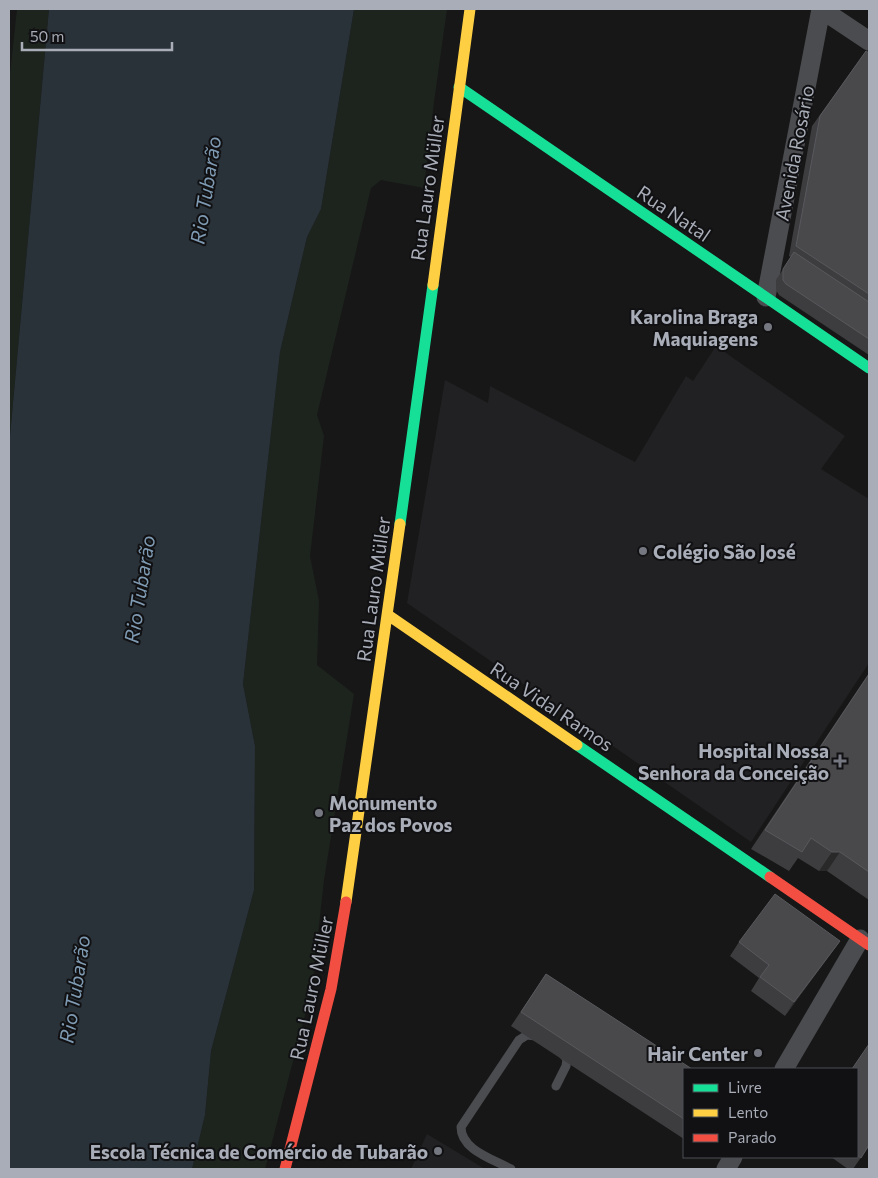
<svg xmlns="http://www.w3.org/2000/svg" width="878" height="1178" font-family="Commissioner,sans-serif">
  <rect width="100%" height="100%" fill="#171717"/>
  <!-- built -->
  <path fill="#212123" d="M716 346 845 436 821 469 869 499V663L751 842 407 603 445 380 488 403 490 386 635 462 686 376 693 381Z
    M427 1134 485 1169H411Z"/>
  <!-- green -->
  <path fill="#1d241e" d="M17 9H49L9 447V83Z
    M354 9H447L434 102 424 188 381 180 371 188 317 415 324 436 310 556 319 601 317 665 354 694 324 880 312 988 265 1169H192L205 1115 211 1051 254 890 255 746 243 684 280 352 307 237 321 209Z"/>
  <!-- water -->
  <path fill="#2a3239" d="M49 9H354L321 209 307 237 280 352 243 684 255 746 254 890 211 1051 205 1115 192 1169H9V447Z"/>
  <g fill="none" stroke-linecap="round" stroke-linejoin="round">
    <!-- lane -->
    <path stroke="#4b4c50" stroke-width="9" d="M556 1086 566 1066 567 1059 561 1052
      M511 1169C493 1159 461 1150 461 1127L519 1040 527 1035 536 1036"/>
    <!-- street -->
    <path stroke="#4b4c50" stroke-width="19" d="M821 9 869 41
      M766 297 821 9
      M784 1069 860 939
      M726 1169 733 1157"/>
    <!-- fast -->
    <path stroke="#16e098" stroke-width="11" d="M459 87 869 368
      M400 524 433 285
      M577 745 770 877"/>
    <!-- slow -->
    <path stroke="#ffcf43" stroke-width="11" d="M433 285 470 9
      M388 615 577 745
      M346 902 400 524"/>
    <!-- jam -->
    <path stroke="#f24e42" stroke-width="11" d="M770 877 869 945
      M285 1169 331 989 346 902"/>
  </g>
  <!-- wall -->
  <path fill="#3d3d3f" d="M866 51 869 53V355L779 295 776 290V280L791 257 789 256 812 126Z
    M869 673V900L827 871H819L798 858 789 871 751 849Z
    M840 941 785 1016 751 991 759 978 730 956 739 942Z
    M546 974 684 1069V1139L511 1026Z
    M857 1069 869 1146 853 1169H848L831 1157H857Z"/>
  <!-- shaded-wall -->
  <path fill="#29292a" d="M832 852H840L827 871H819Z
    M840 941 830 955 785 1016 794 1002Z"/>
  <!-- building -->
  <path fill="#49494c" stroke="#58595d" d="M866 51 869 53V294L796 246 820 116Z
    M794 252 869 302V339L786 284 783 280V269Z
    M869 674V872L840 852H832L811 838 802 852 765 830Z
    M775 894 840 941 794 1002 760 977 769 965 739 942Z
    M546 974 692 1069H684V1119L521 1012Z
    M869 1044V1145L861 1158 857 1155V1069H852Z"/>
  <!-- markers -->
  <g fill="#757880" stroke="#111113" stroke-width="2">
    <circle cx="768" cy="327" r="5"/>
    <circle cx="643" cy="551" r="5"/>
    <path d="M837.5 753.5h5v5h5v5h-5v5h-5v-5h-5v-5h5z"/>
    <circle cx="319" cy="813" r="5"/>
    <circle cx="758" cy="1053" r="5"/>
    <circle cx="438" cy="1151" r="5"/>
  </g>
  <g text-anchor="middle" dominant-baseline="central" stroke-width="4" stroke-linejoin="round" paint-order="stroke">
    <!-- street labels -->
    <g font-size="19" fill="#a8adb8" stroke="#111113">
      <text transform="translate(794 153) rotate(-79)">Avenida Rosário</text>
      <text transform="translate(427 188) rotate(-82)">Rua Lauro Müller</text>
      <text transform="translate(674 213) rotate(34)">Rua Natal</text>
      <text transform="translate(373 589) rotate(-82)">Rua Lauro Müller</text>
      <text transform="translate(552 706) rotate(34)">Rua Vidal Ramos</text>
      <text transform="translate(311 988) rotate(-78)">Rua Lauro Müller</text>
    </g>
    <!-- poi labels -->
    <g font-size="19" font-weight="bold" fill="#a8adb8" stroke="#111113" text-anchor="end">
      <text x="758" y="316">Karolina Braga<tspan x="758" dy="22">Maquiagens</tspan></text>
      <text x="653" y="551" text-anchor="start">Colégio São José</text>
      <text x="829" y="750">Hospital Nossa<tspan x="829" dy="22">Senhora da Conceição</tspan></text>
      <text x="329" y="802" text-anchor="start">Monumento<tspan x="329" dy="22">Paz dos Povos</tspan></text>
      <text x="748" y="1053">Hair Center</text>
      <text x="428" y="1151">Escola Técnica de Comércio de Tubarão</text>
    </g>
    <!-- water labels -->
    <g font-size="20" font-style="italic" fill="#7f9bb3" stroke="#111113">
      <text transform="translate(205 190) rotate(-81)">Rio Tubarão</text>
      <text transform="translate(139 589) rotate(-81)">Rio Tubarão</text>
      <text transform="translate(74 989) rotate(-81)">Rio Tubarão</text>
    </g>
  </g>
  <!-- border -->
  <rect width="878" height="1178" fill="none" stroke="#a8adb8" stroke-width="20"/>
  <!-- legend -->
  <rect x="683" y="1068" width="175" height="90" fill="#111113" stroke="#4d4f55"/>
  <rect x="693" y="1084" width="25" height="8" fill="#16e098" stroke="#4d4f55"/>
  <text x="728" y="1093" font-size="15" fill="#a8adb8">Livre</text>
  <rect x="693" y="1109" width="25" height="8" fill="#ffcf43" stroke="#4d4f55"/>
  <text x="728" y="1118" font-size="15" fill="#a8adb8">Lento</text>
  <rect x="693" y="1134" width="25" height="8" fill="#f24e42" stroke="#4d4f55"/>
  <text x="728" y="1143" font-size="15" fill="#a8adb8">Parado</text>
  <!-- scale -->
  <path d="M22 42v8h150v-8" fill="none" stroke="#a8adb8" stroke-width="2.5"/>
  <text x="30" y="42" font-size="15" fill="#a8adb8" stroke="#111113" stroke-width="4" paint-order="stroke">50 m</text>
</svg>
